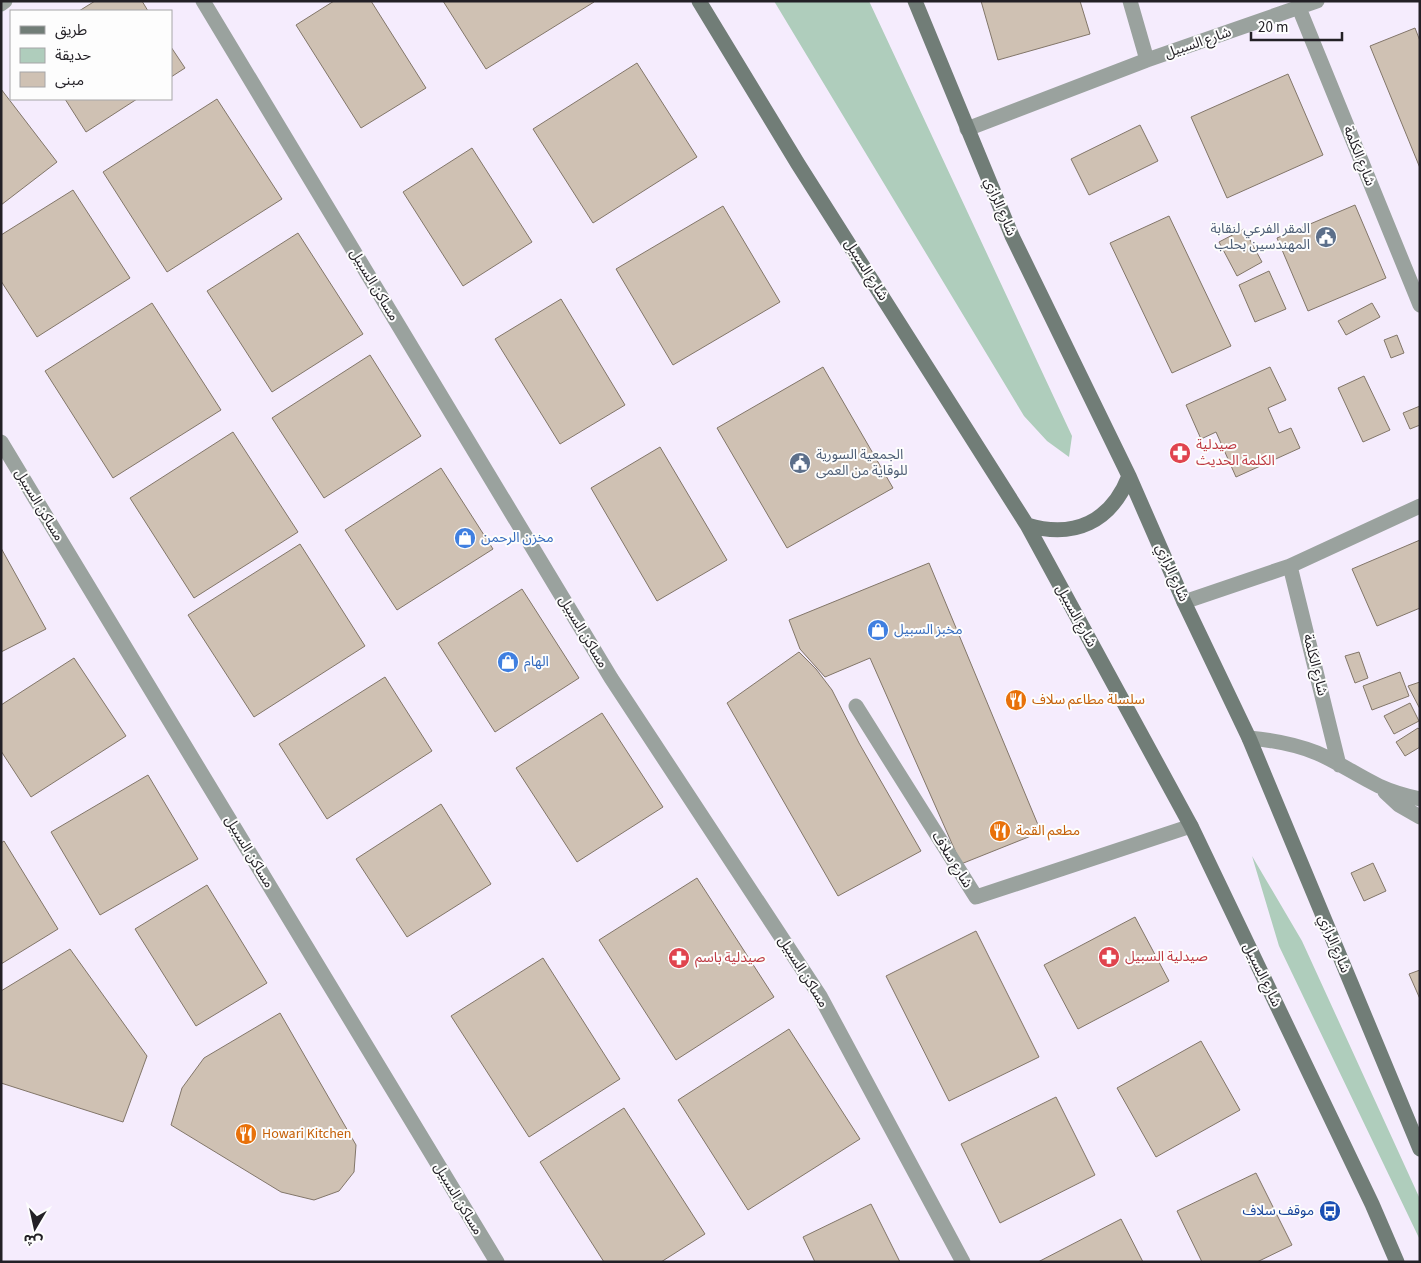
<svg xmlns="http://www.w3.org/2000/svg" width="1421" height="1263" font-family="'Source Sans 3','Noto Sans Arabic',sans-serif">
  <rect width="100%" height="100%" fill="#f5ecfd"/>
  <!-- green -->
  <path fill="#afcdbc" d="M774 1H869L1072 436 1069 457 1047 441 1024 416Z
    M1252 856 1302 941 1420 1199V1240L1279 946Z"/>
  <!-- building -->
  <path fill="#cfc1b3" stroke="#827669" d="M95 1H142L148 11H79Z
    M334 1H371L426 88 361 128 296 25Z
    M443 1H594V2L486 69Z
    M981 1H1080L1090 34 998 60Z
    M1415 28 1420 41V168L1370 46Z
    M171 47 185 68 171 77Z
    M637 63 697 157 593 223 533 129Z
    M1288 74 1323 155 1227 198 1191 117Z
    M1 89 57 162 1 205Z
    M65 99H137L86 132Z
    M217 99 282 199 167 272 103 172Z
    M1140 125 1158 161 1089 195 1071 159Z
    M472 148 532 242 463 286 403 192Z
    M73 190 130 278 37 337 1 281V235Z
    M1355 205 1386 278 1308 311 1277 238Z
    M723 206 780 302 673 365 616 269Z
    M1169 216 1231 346 1172 373 1110 243Z
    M1244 229 1262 262 1237 276 1219 242Z
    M298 233 363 334 272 392 207 291Z
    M1269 271 1286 309 1255 322 1239 285Z
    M561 299 625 405 560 444 495 339Z
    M152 303 221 410 113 478 45 371Z
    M1372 303 1380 317 1346 335 1338 321Z
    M1397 335 1404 353 1391 358 1384 340Z
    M370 355 421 436 324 498 272 418Z
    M823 367 893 488 787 548 717 428Z
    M1270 367 1286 400 1268 408 1279 433 1291 428 1300 448 1236 477 1216 432 1201 439 1186 405Z
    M1364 376 1390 430 1363 442 1338 388Z
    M1420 406V425L1410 429 1403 413Z
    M233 432 298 532 194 598 130 498Z
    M660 447 727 560 657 601 591 488Z
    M441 468 493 549 397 610 345 530Z
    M1420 540V608L1377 626 1352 569Z
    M300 544 365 646 254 717 188 615Z
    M1 548 46 629 1 652Z
    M929 563 1041 832 961 864 870 658 825 677 800 649 789 620Z
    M522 589 579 678 495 732 438 643Z
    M799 652 816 669 832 690 859 743 921 851 838 896 727 703Z
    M1359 652 1368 678 1355 683 1345 656Z
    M74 658 126 736 31 797 1 751V705Z
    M1400 672 1409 696 1372 710 1363 686Z
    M385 677 432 751 327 819 279 744Z
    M1420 682V709L1408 686Z
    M1410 703 1419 721 1394 734 1384 716Z
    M602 713 663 807 577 862 516 768Z
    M1418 728 1420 730V747L1405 756 1396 742Z
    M148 775 198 859 100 915 51 832Z
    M441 804 491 884 407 937 356 859Z
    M4 841 58 929 1 964V843Z
    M1373 863 1386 891 1364 901 1351 873Z
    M697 878 774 997 676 1060 599 940Z
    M207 885 267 983 196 1026 135 929Z
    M1135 917 1169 981 1078 1029 1044 965Z
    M976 931 1039 1057 949 1101 886 976Z
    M70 949 147 1056 123 1122 1 1083V991Z
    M543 958 620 1079 529 1137 451 1016Z
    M1420 970V999L1409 974Z
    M280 1013 356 1145 354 1172 339 1191 314 1200 281 1192 171 1125 182 1088 204 1058Z
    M789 1029 860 1139 748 1210 678 1100Z
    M1201 1041 1240 1110 1156 1157 1117 1088Z
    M1056 1097 1095 1175 1000 1223 961 1144Z
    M624 1108 705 1234 661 1262H604L540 1162Z
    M1256 1173 1292 1245 1257 1262H1202L1177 1211Z
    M871 1204 900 1262H815L803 1237Z
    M1121 1219 1143 1262H1038Z"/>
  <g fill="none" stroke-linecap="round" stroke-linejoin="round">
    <!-- street -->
    <path stroke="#9aa29e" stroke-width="15" d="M203 1 611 678 820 996 963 1262
      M1130 1 1147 60
      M1 4 5 1
      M1299 8 1420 305
      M967 129 1147 60 1317 1
      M1 442 497 1262
      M1290 566 1339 765
      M1184 602 1290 566 1420 506
      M856 706 976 897 1191 826
      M1249 738C1272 740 1295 744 1317 753 1338 762 1358 776 1379 786 1392 792 1406 796 1420 799
      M1385 792 1399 805 1420 817"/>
    <!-- secondary -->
    <path stroke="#717d77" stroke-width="15" d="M699 1 798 164 1027 525 1191 826 1372 1204 1397 1262
      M915 1 1012 236 1129 476 1184 602 1249 738 1420 1149
      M1027 525C1074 539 1111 522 1129 476"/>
  </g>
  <!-- icons -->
  <defs>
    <g id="civic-disc" transform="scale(1.125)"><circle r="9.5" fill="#5c6f8a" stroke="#fdfdfd"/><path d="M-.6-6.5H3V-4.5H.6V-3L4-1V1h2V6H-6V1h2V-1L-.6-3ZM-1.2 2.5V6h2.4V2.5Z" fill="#fff"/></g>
    <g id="pharmacy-disc" transform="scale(1.125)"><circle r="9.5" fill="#e0444e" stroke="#fdfdfd"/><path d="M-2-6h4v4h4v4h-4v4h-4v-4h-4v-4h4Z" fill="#fff"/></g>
    <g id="shop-disc" transform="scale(1.125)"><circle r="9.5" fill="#3f7fe0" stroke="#fdfdfd"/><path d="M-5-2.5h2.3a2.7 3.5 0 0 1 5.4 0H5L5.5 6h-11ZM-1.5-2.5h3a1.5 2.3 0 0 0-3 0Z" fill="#fff"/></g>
    <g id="restaurant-disc" transform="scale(1.125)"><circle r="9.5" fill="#e8710a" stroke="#fdfdfd"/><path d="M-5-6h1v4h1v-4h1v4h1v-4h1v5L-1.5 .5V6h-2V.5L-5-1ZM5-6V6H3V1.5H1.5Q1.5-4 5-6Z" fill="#fff"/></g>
    <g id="bus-disc" transform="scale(1.125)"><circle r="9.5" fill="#1a4fb4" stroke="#fdfdfd"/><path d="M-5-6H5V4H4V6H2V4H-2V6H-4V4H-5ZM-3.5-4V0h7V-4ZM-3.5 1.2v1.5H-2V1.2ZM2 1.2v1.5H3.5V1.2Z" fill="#fff"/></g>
  </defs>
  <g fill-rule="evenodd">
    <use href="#civic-disc" x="1326" y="237"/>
    <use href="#pharmacy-disc" x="1180" y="453"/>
    <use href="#civic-disc" x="800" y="463"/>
    <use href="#shop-disc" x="465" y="538"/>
    <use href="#shop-disc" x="878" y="630"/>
    <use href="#shop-disc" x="508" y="662"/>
    <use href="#restaurant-disc" x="1016" y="700"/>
    <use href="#restaurant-disc" x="1000" y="831"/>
    <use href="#pharmacy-disc" x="1109" y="957"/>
    <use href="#pharmacy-disc" x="679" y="958"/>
    <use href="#restaurant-disc" x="246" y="1134"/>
    <use href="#bus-disc" x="1330" y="1211"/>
  </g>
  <g text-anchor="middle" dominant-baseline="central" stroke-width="4" stroke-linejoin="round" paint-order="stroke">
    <!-- street labels -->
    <g font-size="14" fill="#232026" stroke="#fdfdfd">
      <text transform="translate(1198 43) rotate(-19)">شارع السبيل</text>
      <text transform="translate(1359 156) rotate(68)">شارع الكلمة</text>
      <text transform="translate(1000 207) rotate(67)">شارع الرازي</text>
      <text transform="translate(866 270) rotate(58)">شارع السبيل</text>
      <text transform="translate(374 285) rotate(59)">مساكن السبيل</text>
      <text transform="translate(39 505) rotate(59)">مساكن السبيل</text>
      <text transform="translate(1172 573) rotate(66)">شارع الرازي</text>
      <text transform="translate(1076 616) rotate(61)">شارع السبيل</text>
      <text transform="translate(583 632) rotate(59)">مساكن السبيل</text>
      <text transform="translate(1315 665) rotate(76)">شارع الكلمة</text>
      <text transform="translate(249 852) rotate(59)">مساكن السبيل</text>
      <text transform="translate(952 860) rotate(58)">شارع سلاف</text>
      <text transform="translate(1334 944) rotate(67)">شارع الرازي</text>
      <text transform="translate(803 972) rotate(58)">مساكن السبيل</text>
      <text transform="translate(1262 975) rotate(64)">شارع السبيل</text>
      <text transform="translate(458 1199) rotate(59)">مساكن السبيل</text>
    </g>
    <!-- service labels -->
    <g font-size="14" fill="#4e5e75" stroke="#fdfdfd" text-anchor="end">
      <text x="1310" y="229">المقر الفرعي لنقابة<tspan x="1310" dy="16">المهندسين بحلب</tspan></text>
      <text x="816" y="455" text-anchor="start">الجمعية السورية<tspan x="816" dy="16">للوقاية من العمى</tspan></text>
    </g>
    <!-- health labels -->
    <g font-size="14" fill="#be3a42" stroke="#fdfdfd" text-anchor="start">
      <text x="1196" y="445">صيدلية<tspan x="1196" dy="16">الكلمة الحديث</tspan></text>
      <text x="1125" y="957">صيدلية السبيل</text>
      <text x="695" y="958">صيدلية باسم</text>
    </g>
    <!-- shop labels -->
    <g font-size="14" fill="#366cbe" stroke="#fdfdfd" text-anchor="start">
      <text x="481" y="538">مخزن الرحمن</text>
      <text x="894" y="630">مخبز السبيل</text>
      <text x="524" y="662">الهام</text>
    </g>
    <!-- food labels -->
    <g font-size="14" fill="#c56008" stroke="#fdfdfd" text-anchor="start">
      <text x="1032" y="700">سلسلة مطاعم سلاف</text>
      <text x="1016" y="831">مطعم القمة</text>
      <text x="262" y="1134">Howari Kitchen</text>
    </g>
    <!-- transit labels -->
    <g font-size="14" fill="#164399" stroke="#fdfdfd" text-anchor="end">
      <text x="1314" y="1211">موقف سلاف</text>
    </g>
  </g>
  <!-- border -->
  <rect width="1421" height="1263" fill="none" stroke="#232026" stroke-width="5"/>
  <!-- legend -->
  <rect x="10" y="10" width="162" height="90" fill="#fdfdfd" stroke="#a6a5a7"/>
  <rect x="20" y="26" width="25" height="8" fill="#717d77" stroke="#a6a5a7"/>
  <text x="55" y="35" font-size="15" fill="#232026">طريق</text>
  <rect x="20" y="48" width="25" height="15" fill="#afcdbc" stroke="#a6a5a7"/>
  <text x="55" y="60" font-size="15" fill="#232026">حديقة</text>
  <rect x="20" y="72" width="25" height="15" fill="#cfc1b3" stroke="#a6a5a7"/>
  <text x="55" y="85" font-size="15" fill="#232026">مبنى</text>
  <!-- north arrow -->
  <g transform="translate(35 1228) rotate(189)" stroke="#fdfdfd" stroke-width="4" paint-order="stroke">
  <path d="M0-4L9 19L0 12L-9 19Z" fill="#232026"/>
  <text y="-8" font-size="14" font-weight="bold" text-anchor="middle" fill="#232026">ش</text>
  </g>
  <!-- scale -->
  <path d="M1251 32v8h91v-8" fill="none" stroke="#232026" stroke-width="2.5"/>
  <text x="1258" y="32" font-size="15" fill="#232026" stroke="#fdfdfd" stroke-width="4" paint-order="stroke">20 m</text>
</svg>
